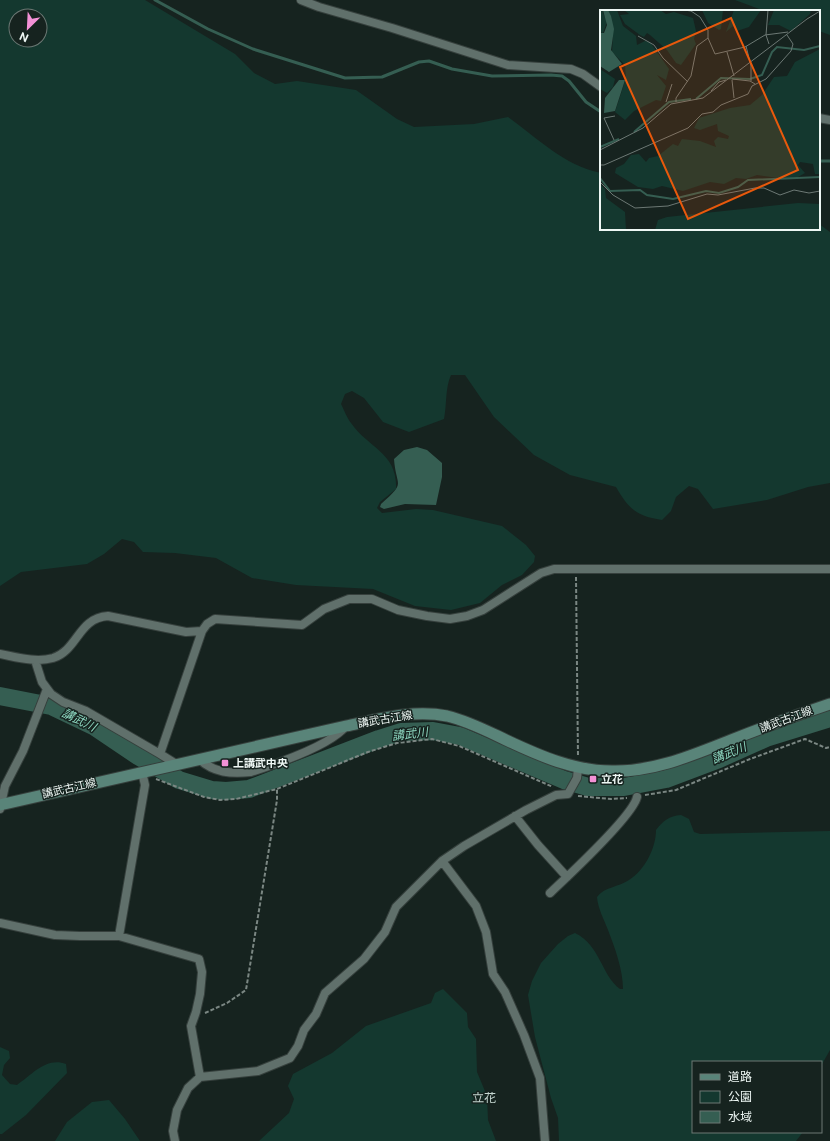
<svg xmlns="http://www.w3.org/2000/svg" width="830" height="1141" font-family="'Public Sans','Noto Sans JP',sans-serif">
  <rect width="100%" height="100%" fill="#16231f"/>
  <!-- green -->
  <path fill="#14382f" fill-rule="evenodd" d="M0 0H145L235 54 254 73 275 84 297 81 356 90 397 119 414 127 474 124 508 117C539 139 563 165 601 173V229H819V224L830 232V483L808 487 767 500 713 509 698 489 689 486 676 497 671 511 662 520C636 516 629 509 616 487L570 475 534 455 494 417 465 375H451C445 388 447 404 444 419L409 432 383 422 364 398 352 391 345 394 341 404C344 410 347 418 351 423 368 448 398 453 396 489L380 502 377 508 382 513 416 509 433 510 502 526 526 545 535 556 534 562 522 575 502 585 480 603 451 610 415 606 373 589 296 585 252 578 216 558 175 553 143 552 134 542 122 539 104 554 87 564 21 572 0 586ZM16 16H40V40H16Z
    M735 0H830V35L819 31V11H765Z
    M681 815 689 819 694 832 700 834 830 831V1050L821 1066V1062H693V1132H803L796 1141H559L558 1118 551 1098 535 1037 528 995 532 981 541 963 558 944 568 936 575 933C601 946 601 975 620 989H623C623 970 615 948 608 930 604 919 598 909 597 897 604 887 619 887 629 880 645 870 656 848 656 830 663 821 669 816 681 815Z
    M443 989 467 1013 468 1027 476 1039 477 1072 487 1096 488 1120 496 1141H259L289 1113 294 1099 288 1086 293 1074 332 1053 366 1026 431 1003 435 993Z
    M0 1047 9 1051 10 1058 4 1065 2 1075 10 1084 17 1085C33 1074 46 1057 66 1064L67 1073 26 1115 2 1134H0Z
    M109 1100 125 1119 140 1141H55L67 1122 92 1102Z"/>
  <!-- water -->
  <path fill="#355e52" d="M417 447 427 450 442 463V477L436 505 405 504 384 509 380 507 381 504C407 481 396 488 394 459L404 450Z"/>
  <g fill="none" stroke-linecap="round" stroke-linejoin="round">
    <!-- stream -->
    <path stroke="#355e52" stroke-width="3" d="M155 0 208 29 253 49 345 78 382 77 419 62 429 61 452 69 492 76 551 75 562 76 569 81 586 102 601 112
      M819 161H830"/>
    <!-- river -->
    <path stroke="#355e52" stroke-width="18" d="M0 696 51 706 95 727 138 756 179 780 212 790 226 791 249 789 379 739 401 732 433 731 460 736 564 780 588 787H624L666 779 719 759 766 738 830 718"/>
    <!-- street casing -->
    <g stroke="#36403d" stroke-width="10">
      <path id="street" d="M301 0 319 7 392 28 508 65 571 69 583 74 601 87
        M819 118 830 120
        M0 654C16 657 36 663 53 658 78 650 78 618 108 616L186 632 202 631
        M35 660 42 682 51 694 63 702 86 711 160 754
        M199 759C214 773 231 774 251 772 276 764 330 746 346 726
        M176 764 160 754 202 631 207 624 215 619 302 625 324 609 349 599H372L398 610 427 616 450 619 467 616 483 610 541 573 554 569H830
        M0 809 5 786 23 751 47 689
        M515 816 538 845 567 877
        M442 861 476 906 486 932 493 974 505 992 524 1035 540 1078 545 1141
        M550 893C567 877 633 816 637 797
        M0 923 55 935 80 936H119L199 959 202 972 200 994 196 1012 191 1026 200 1077
        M119 936 145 785 142 772
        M175 1141 173 1131 177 1110 188 1088 200 1077 258 1071 290 1058 298 1046 304 1030 316 1014 325 993 364 959 385 932 396 907 442 861 464 846 526 810 556 795 568 794 577 778 578 768"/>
    </g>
    <!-- secondary casing -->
    <g stroke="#36403d" stroke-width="13">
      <path id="secondary" d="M0 805 346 726C379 719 414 709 447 716 468 721 487 731 506 740 540 756 574 771 612 771 654 772 693 755 731 740 764 727 797 715 830 704"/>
    </g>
    <!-- path -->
    <path stroke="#7b8783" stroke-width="2" stroke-dasharray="4 2" stroke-linecap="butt" d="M576 577 578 757
      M156 779 204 797 220 800 236 799 277 789 368 752 397 743 432 739 459 746 553 787
      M645 795 676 790 750 759 805 739 826 748 830 747
      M578 796 611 799 627 798
      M205 1013 227 1003 246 990 277 800V789"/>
    <!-- street -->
    <use href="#street" stroke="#60706b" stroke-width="8"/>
    <!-- secondary -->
    <use href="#secondary" stroke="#598479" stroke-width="11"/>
  </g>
  <!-- markers -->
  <g fill="#f391d6" stroke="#16231f" stroke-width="1.5">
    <rect x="221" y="759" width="8" height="8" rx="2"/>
    <rect x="589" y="775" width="8" height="8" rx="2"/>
  </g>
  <g text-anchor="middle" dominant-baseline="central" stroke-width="3" stroke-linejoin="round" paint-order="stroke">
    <!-- street labels -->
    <g font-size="11" fill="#eef7f4" stroke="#16231f">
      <text transform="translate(385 719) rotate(-9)">講武古江線</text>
      <text transform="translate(786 719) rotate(-20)">講武古江線</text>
      <text transform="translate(69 788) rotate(-13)">講武古江線</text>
    </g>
    <!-- poi labels -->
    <g font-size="11" font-weight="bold" fill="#eef7f4" stroke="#16231f" text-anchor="start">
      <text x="233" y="763">上講武中央</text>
      <text x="601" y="779">立花</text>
    </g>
    <!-- water labels -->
    <g font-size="12" font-style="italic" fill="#8dd7c0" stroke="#16231f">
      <text transform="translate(79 720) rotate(26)">講武川</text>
      <text transform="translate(410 734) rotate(-7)">講武川</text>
      <text transform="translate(729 753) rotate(-22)">講武川</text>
    </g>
    <!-- neighbourhood labels -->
    <g font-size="12" fill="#c4d6d0" stroke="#16231f">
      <text x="484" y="1098">立花</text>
    </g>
  </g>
  <!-- overview -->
  <g transform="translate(600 10)">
    <rect width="220" height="220" fill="#16231f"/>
    <path d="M0 0H2L7 12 3 23 0 22ZM7 0H17L23 16 36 26 37 35 45 31 50 32 69 59 66 70 57 65 66 76 61 91 56 90 34 101 25 110 15 102 26 68 25 55 12 42 13 24ZM24 0H60L66 4 74 2 93 8 96 21 94 29 96 34 81 55 76 53 67 40 50 25 47 23 44 27 40 25 25 14 20 5 29 4ZM102 0H123L121 19 119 20 108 13ZM134 0H161L149 17 137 21 133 16 126 22ZM174 0H211L210 4 191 21 179 15H168ZM220 39V164H215L213 154 200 152 198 155 205 163 198 167 185 169 157 165 146 169 136 168 124 174 110 172 83 181 62 176 53 179 38 177 15 163 16 158 24 154 31 145 39 144 46 152 49 148 58 146 73 134 78 136 82 129 100 131 116 137 114 131 118 127 128 129 129 126 118 121 117 114 100 120 94 118 99 108 130 98 150 95 162 85 174 67 187 66 195 52ZM0 59 15 69 13 77 7 83 0 79ZM0 174 5 179 6 188 25 202 26 220H0ZM198 193 220 194V220H55L58 210 67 207Z" fill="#14382f"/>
    <path d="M3 0H8L11 6 14 19 11 40 22 54 9 62 0 56V23H4L7 15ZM19 70H25L15 101 4 103 5 88Z" fill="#355e52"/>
    <path fill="none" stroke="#355e52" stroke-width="2" d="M96 89 121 68 150 69 162 65 172 42 177 37 204 40 220 36M34 122 69 92 91 89M0 137 19 129M0 168 10 181 40 180 47 185 73 189 106 181 119 183 138 177 148 170 220 167"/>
    <path fill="none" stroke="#6c7874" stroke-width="1" d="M84 0 91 1 100 7 108 20V28L115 44 145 37 165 25 188 22M168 0 166 25 169 34M38 26 54 35 63 48 88 72M146 36 151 56V71M127 42 134 66M132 69 150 71 155 74M132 70 134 88M111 81 119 72 126 70M66 92 72 74M76 92V88L91 66 97 36 108 28M14 130 4 108 15 106M0 140 43 118 71 94 103 88 207 9 220 1M0 155H4L88 118 102 104 113 102 121 95 148 84 152 76 166 69 191 41 193 34 187 25M0 172 13 185 35 198 68 196 107 184 118 185 155 178H164L180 185 194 180 209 183 220 181"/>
    <path fill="#e8590c" fill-opacity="0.15" stroke="#e8590c" stroke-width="2" d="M131 8 198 160 88 209 20 57Z"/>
    <rect width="220" height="220" fill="none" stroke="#eef7f4" stroke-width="2"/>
  </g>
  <!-- legend -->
  <rect x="692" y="1061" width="130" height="72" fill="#16231f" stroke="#6c7874"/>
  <rect x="700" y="1074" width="20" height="6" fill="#598479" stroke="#6c7874"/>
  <text x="728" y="1081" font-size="12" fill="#eef7f4">道路</text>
  <rect x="700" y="1091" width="20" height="12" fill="#14382f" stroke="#6c7874"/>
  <text x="728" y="1101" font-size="12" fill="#eef7f4">公園</text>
  <rect x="700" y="1111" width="20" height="12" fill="#355e52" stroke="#6c7874"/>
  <text x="728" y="1121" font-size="12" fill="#eef7f4">水域</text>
  <!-- north arrow -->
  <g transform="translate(28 28) rotate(204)"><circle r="19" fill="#16231f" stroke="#6c7874"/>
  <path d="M0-3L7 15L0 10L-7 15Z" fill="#f391d6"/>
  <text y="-6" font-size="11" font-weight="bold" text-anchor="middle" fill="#eef7f4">N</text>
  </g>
</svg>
